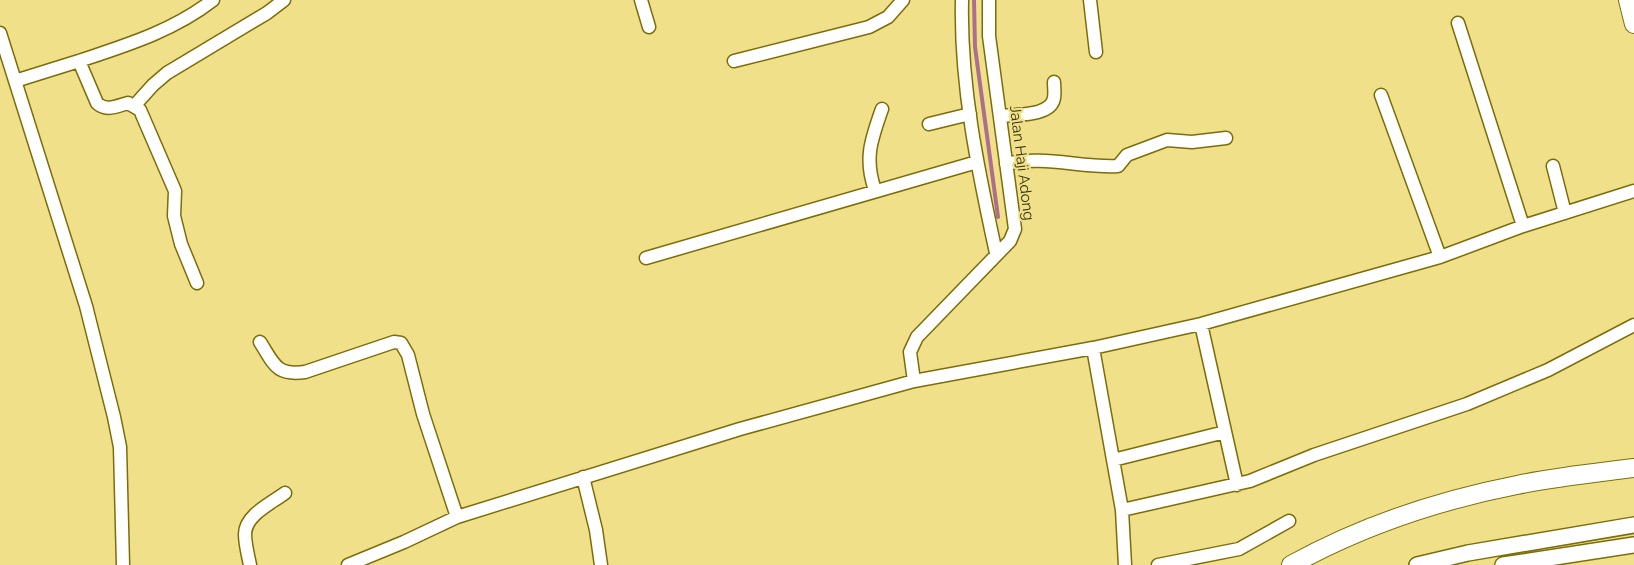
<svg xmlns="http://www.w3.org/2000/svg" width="1634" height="565" font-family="Raleway,sans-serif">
  <rect width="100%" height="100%" fill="#f0e08a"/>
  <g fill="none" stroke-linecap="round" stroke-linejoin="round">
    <!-- stream -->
    <path stroke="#ac6f8c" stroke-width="4" d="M974 0 975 47 998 217"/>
    <!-- minor casing -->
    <g stroke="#7c6d08" stroke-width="15">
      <path id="minor" d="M641 0 649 27
        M962 0C960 85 978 170 996 253
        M1090 0 1096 52
        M1458 23 1523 226
        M0 33 86 306 114 417 120 447 123 565
        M79 61C127 45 173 31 213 0
        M734 61 869 27 888 17 903 0
        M15 81 79 61 97 103C106 112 117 106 128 103L140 110 175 191 174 216 181 244 197 283
        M1381 95 1440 257
        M135 105 153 85 167 73 267 13 284 0
        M1000 116C1014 114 1051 117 1054 98 1055 93 1054 87 1054 82
        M929 124 970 114
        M1006 164C1043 155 1081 168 1118 166L1127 155 1167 140 1192 142 1226 138
        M1553 166 1565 213
        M875 190C864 159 871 140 882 109
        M646 258 977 162
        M1201 324 1237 485
        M260 342C274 364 276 376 305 372L394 342 401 343 408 355 423 414 457 517
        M1093 348 1122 510 1125 565
        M914 381 910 352 917 337 1010 241 1015 229 989 36V0
        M1113 460 1225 432
        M583 477 596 530 601 565
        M1122 510 1250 481 1314 455 1467 404 1548 370 1634 325
        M250 565C248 555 245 544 245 534 245 515 272 503 285 493
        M348 565 404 542 457 517 740 429 914 381 1093 348 1201 324 1440 257 1523 226 1634 191
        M1158 565 1239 549 1289 521"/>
    </g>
    <!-- major casing -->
    <g stroke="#7c6d08" stroke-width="18">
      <path id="major" d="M1417 565 1468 553 1634 525
        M1503 565 1634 545"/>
    </g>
    <!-- highway casing -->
    <g stroke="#7c6d08" stroke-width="20">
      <path id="highway" d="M1628 0 1634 24
        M1291 565C1360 527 1440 500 1517 485 1555 477 1595 473 1634 468"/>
    </g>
    <!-- minor -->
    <use href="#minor" stroke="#fff" stroke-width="12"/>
    <!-- major -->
    <use href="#major" stroke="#fff" stroke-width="15"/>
    <!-- highway -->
    <use href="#highway" stroke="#fff" stroke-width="18"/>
  </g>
  <g text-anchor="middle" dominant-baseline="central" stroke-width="4.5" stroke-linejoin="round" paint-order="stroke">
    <!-- street labels -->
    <g font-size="15" fill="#342e08" stroke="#f0e08a">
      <text transform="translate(1022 163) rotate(83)">Jalan Haji Adong</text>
    </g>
  </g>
</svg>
